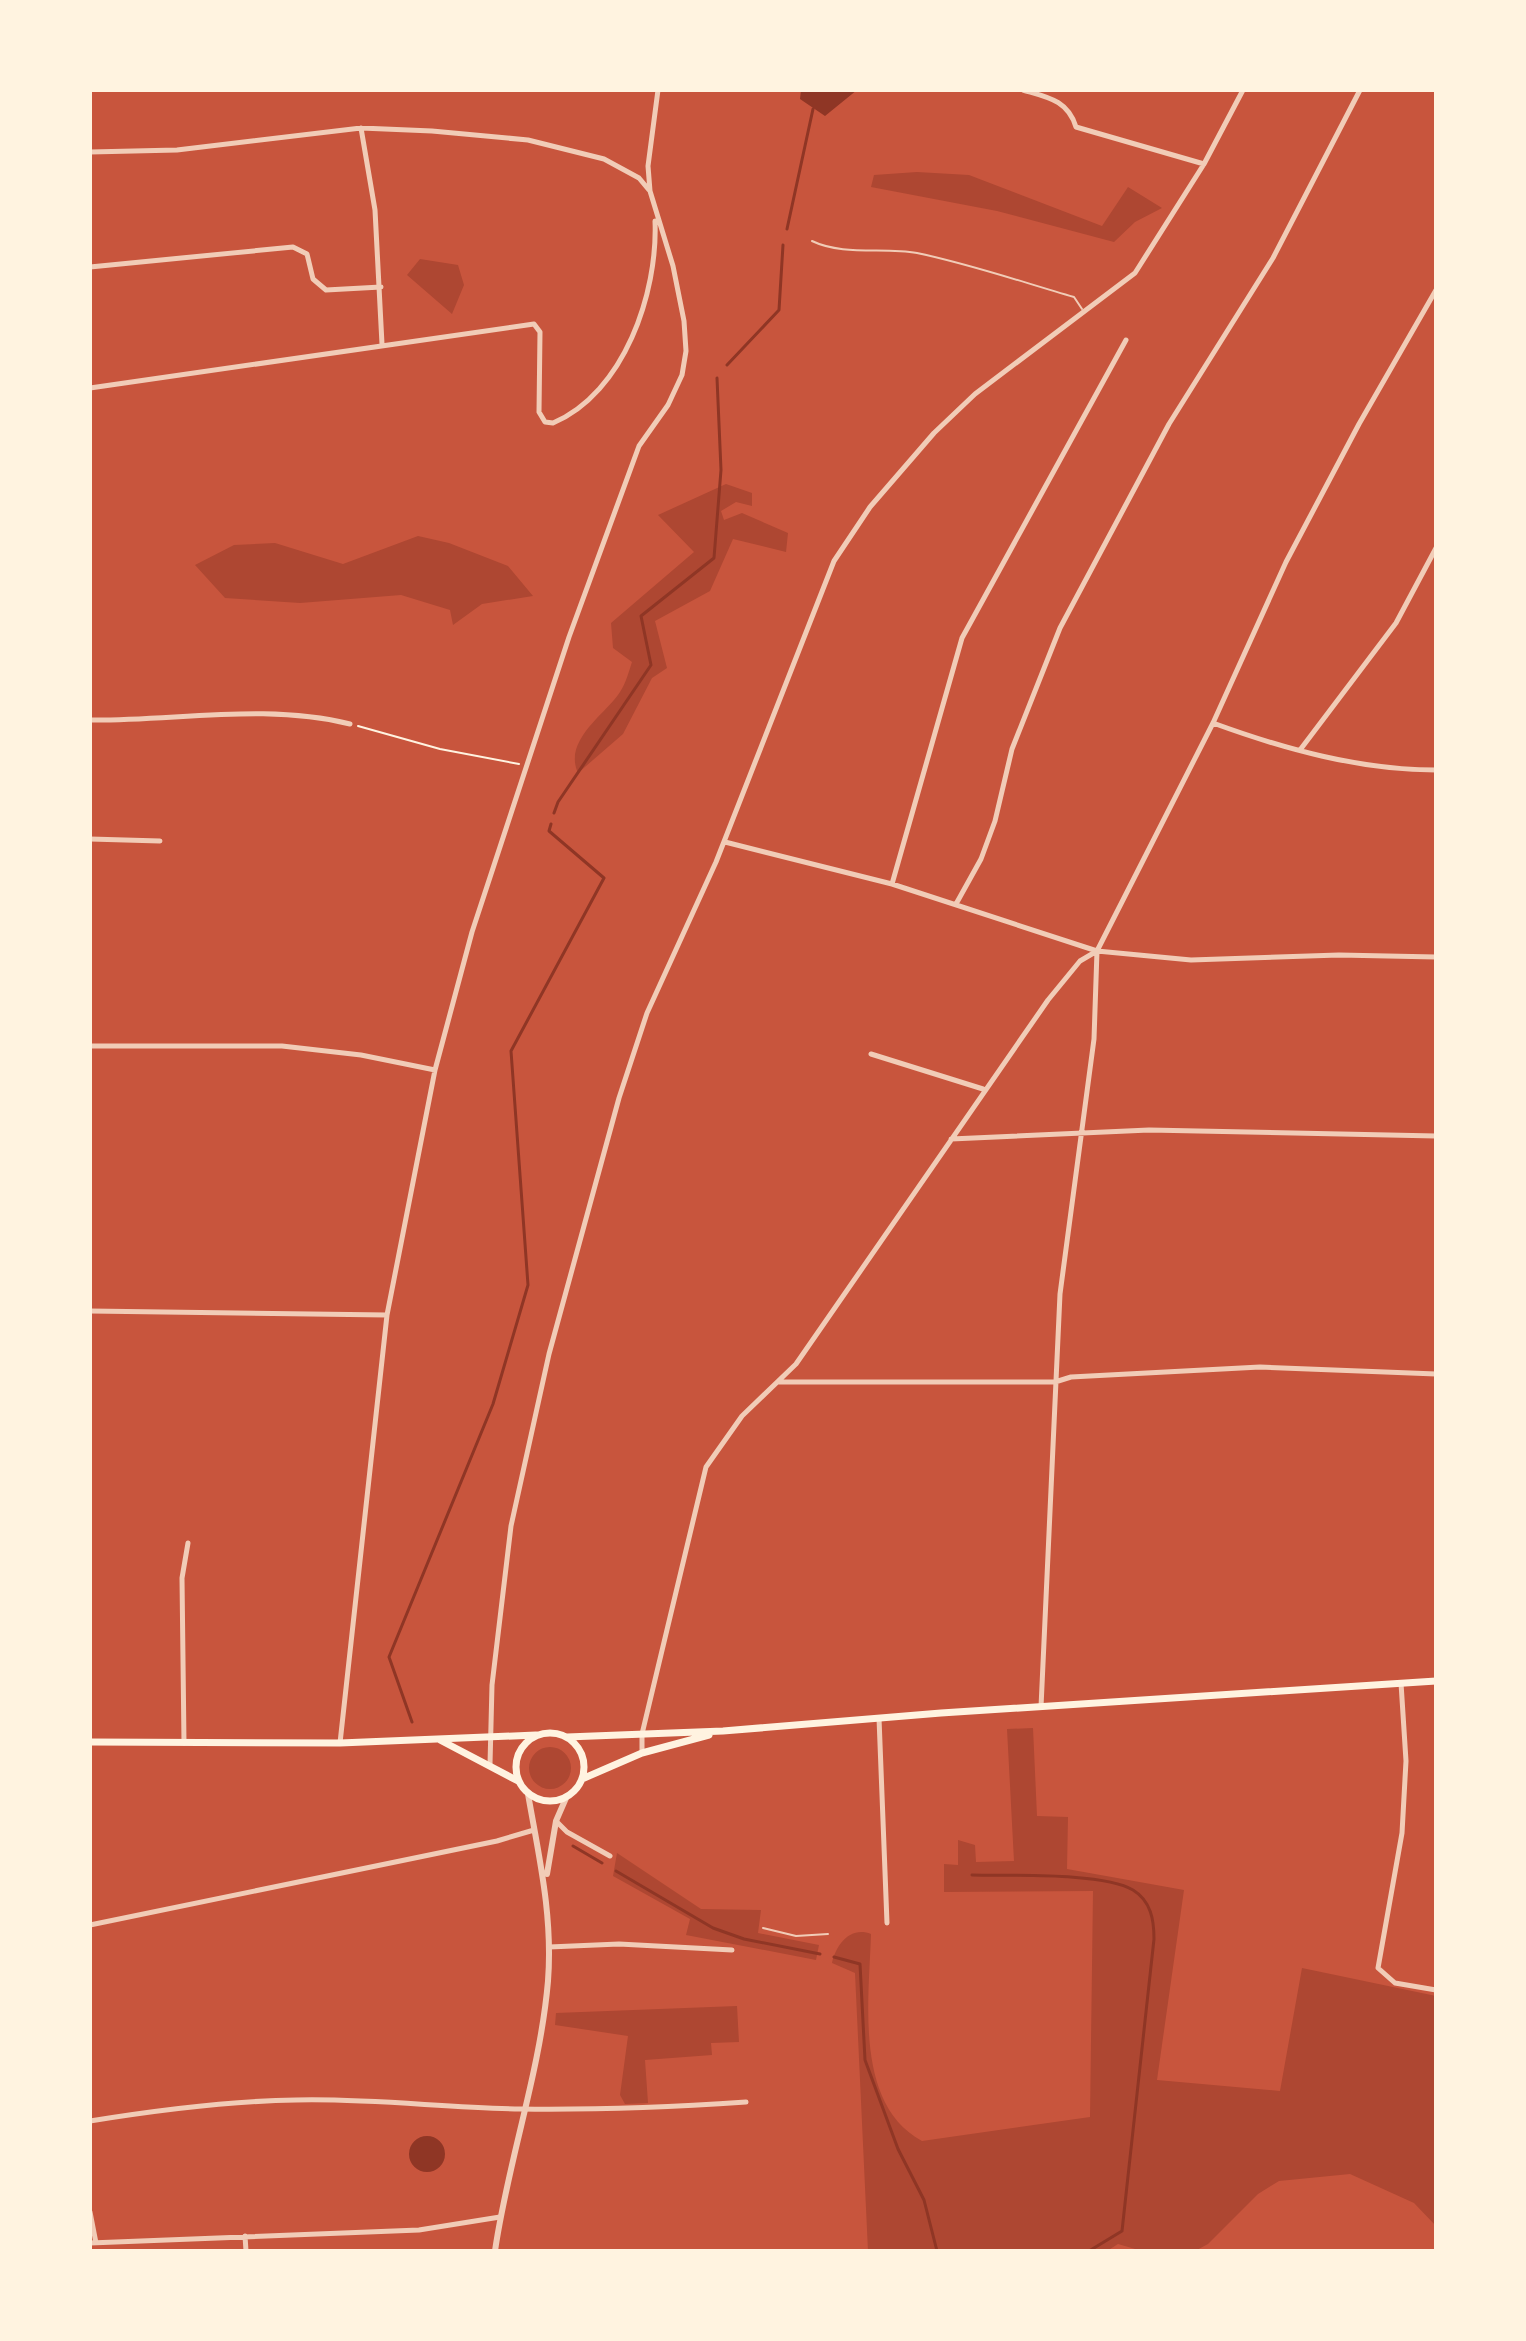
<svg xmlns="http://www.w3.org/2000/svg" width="1526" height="2341" font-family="'Fira Sans',sans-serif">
  <rect width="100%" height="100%" fill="#c8553d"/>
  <!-- green -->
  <path fill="#ae4732" d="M917 172 969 175 1102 226 1128 187 1162 208 1135 222 1114 242 997 211 871 187 874 175Z
    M420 259 458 265 464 285 452 314 407 275Z
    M726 484 752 493V506L736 502 721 511 724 520 742 513 788 533 786 552 733 539 710 591 655 621 667 668 652 678 623 734 578 773C563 740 605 715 620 692 626 683 629 671 632 662L613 648 611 623 694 552 658 515Z
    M418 536 449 543 508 566 533 596 482 604 453 625 450 610 401 595 300 603 225 598 195 565 234 545 275 543 343 564Z
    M1033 1728 1037 1816 1068 1817 1067 1869 1184 1890 1157 2080 1280 2091 1302 1968 1436 1996V2226L1414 2203 1350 2174 1279 2181 1258 2194 1208 2244 1195 2251H1142L1118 2244 1107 2251H868L855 1973 832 1963C836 1945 850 1926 871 1934 869 2000 854 2104 922 2141L1090 2117 1093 1891 944 1892V1864L958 1865V1840L975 1845 976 1862 1014 1861 1007 1729Z
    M529 1768a21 21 0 1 1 42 0a21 21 0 1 1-42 0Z
    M617 1853 701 1909 761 1910 758 1933 819 1945 816 1960 686 1935 690 1919 613 1876Z
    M737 2006 739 2042 711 2043 712 2055 645 2060 648 2103 625 2104 620 2095 628 2036 555 2025 556 2013Z"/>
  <!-- water -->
  <path fill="#8f3625" d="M801 90H857L825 116 800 99Z
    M409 2154a18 18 0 1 1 36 0a18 18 0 1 1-36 0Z"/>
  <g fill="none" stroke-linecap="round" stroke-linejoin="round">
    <!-- stream -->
    <path stroke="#8f3625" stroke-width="3" d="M787 229 813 109
      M727 365 779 310 783 245
      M554 813 558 802 651 665 641 616 714 558 721 470 717 378
      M412 1722 389 1657 493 1404 528 1285 511 1051 604 878 549 831 551 824
      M573 1846 602 1863
      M616 1871 713 1928 744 1939 820 1954
      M972 1875C1009 1876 1104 1872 1133 1890 1151 1901 1154 1920 1154 1939L1122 2231 1089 2251
      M834 1957 860 1964 865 2060 898 2149 924 2200 937 2251"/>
    <!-- path -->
    <path stroke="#fff3e0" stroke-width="2" d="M358 726 440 749 519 764"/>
    <!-- service -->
    <path stroke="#f1ccb7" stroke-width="2" d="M812 241C843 256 884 247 917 253 970 264 1022 282 1074 297L1082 309
      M763 1928 796 1936 828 1934"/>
    <!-- minor -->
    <path stroke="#f1ccb7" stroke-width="5" d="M1023 90C1047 97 1068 100 1076 127L1204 164
      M361 128 375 210 382 344
      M90 152 177 150 361 128 432 131 528 140 604 159 639 178 649 190
      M90 267 293 247 307 254 313 279 326 290 381 287
      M90 388 534 324 540 332 539 412 545 422 553 423C624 393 658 293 655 221
      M90 720C175 721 266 703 350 724
      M1213 723C1284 749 1360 770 1436 770
      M1300 750 1396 623 1436 548
      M90 839 160 841
      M725 842 892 884 1097 951 1191 960 1339 955 1436 957
      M892 884 962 638 1126 340
      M956 904 981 859 995 821 1012 749 1060 628 1169 424 1273 258 1360 90
      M90 1046H282L361 1055 435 1070
      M871 1054 983 1089
      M951 1139 1149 1130 1436 1136
      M90 1311 387 1315
      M779 1382H1055L1071 1377 1260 1367 1436 1374
      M1401 1683 1406 1761 1402 1833 1378 1968 1395 1983 1436 1990
      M1041 1707 1060 1294 1094 1039 1097 951
      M879 1718 887 1923
      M184 1743 182 1578 188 1543
      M340 1743 387 1315 435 1070 472 932 569 637 639 446 668 405 682 375 686 351 684 321 673 266 650 191 648 166 658 90
      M642 1753V1734L706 1467 742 1416 796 1364 1048 1000 1080 961 1097 951 1213 723 1286 562 1359 424 1436 290
      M490 1764 492 1685 511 1526 549 1354 619 1098 647 1013 716 862 834 561 870 507 934 433 975 394 1135 273 1204 164 1243 90
      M557 1822 567 1832 610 1856
      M90 1925 497 1841 534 1830
      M549 1947 619 1944 732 1950
      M90 2121C158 2110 227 2101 296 2100 371 2098 446 2108 521 2109 596 2110 671 2107 746 2102
      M90 2212 96 2243
      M245 2236 246 2251
      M90 2243 419 2230 500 2217"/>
    <!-- tertiary -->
    <path stroke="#f1ccb7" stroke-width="6" d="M547 1874 556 1821 566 1798
      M495 2251C508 2161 540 2073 548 1981 553 1916 539 1857 528 1794"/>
    <!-- secondary -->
    <path stroke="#fff3e0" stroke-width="7" d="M440 1740 518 1781
      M90 1742 340 1743 536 1735"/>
    <!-- primary -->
    <path stroke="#fff3e0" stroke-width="7" d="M516 1767a34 34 0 1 1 68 0a34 34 0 1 1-68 0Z
      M567 1737 723 1731 941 1713 1436 1681
      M582 1779 642 1753 709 1735"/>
  </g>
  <!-- border -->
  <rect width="1526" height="2341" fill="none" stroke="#fff3e0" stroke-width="184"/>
</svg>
